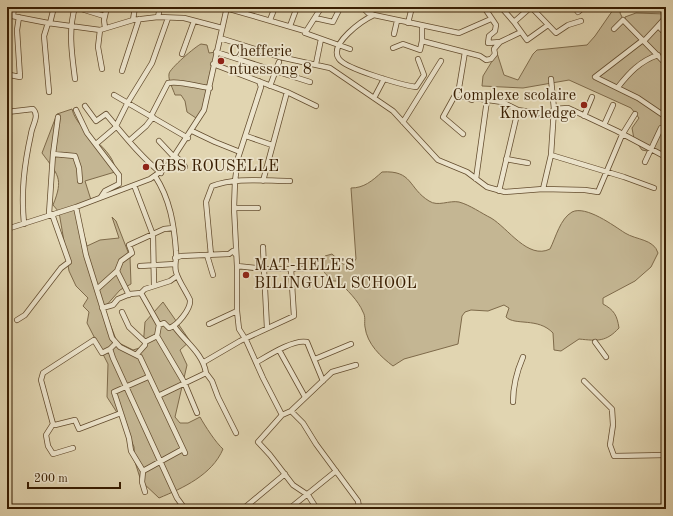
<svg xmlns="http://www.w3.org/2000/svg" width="673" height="516" font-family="'Old Standard TT',serif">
  <rect width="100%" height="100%" fill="#e1d5b1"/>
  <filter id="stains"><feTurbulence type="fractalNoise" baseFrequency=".005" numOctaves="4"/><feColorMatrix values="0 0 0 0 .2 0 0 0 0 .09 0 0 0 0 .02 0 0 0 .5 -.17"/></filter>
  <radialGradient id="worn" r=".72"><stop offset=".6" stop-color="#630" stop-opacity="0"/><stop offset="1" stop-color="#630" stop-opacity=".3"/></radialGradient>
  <!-- green -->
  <path fill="#c4b693" stroke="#7e6a4a" d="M615 7H621L620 13 625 23V17L636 13 666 14V158L663 154 642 150 634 139 632 128 639 118 631 108 569 80 523 88 482 86 483 76 497 53 504 75 518 80 533 54 537 50 587 45 595 36Z
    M201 44 207 45 209 53 216 52 211 81 199 120 187 112 185 101 181 95H175C173 89 168 80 169 74 169 69 196 46 201 44Z
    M72 109C78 134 116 148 115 172L85 181 91 200 76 207 87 246 100 240 119 238 112 217 116 221 130 257 131 284 120 290 104 308 117 342 133 350 143 347 145 322 163 302 190 341 180 350 187 365 175 417 180 423H188L200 417C205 426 216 443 223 449 212 475 183 488 159 498L141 481 135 462 134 447 125 425 107 397 108 364 87 323 89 312 83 306 88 298 76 286 69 271 59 212 53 205C64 178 58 175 42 153L57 114Z
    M382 172C413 170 408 188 429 201 438 207 449 200 459 202 470 205 481 213 491 218 508 228 528 260 550 249 556 237 560 219 572 212 586 205 614 226 625 233 636 240 654 239 658 253L651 267 635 281 603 298V304C614 310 617 315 619 328 606 342 598 341 579 339L561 351 554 350 553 333C538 317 515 326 506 317L509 308 504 305 488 311 471 310 465 312 462 316 458 344 404 359 393 366C381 357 367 344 365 327 364 322 366 317 363 312 358 300 347 290 338 281H332C324 271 318 270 325 256L332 254 343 264 351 266 356 259 351 188C364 188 372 181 382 172Z"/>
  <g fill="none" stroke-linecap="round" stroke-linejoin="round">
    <!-- minor casing -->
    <g stroke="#634c2e" stroke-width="6">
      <path id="minor" d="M75 7 104 16
        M362 7 368 13 374 15 459 33 491 19
        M448 7 459 9 468 7
        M501 7 514 22 527 40 548 25
        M531 7 556 33 568 25 581 21
        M574 7 578 12 584 7
        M226 8 305 31
        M321 8 305 33 350 49
        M7 15 48 23 100 30 133 20 158 17 184 18 222 28
        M374 15C363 20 328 44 339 59 346 69 402 85 416 87L424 75 418 59
        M13 16 14 7
        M158 17 160 7
        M666 17 658 26 666 34
        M315 18 333 22 340 8
        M133 20 135 7
        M270 20 275 7
        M514 22 531 7
        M48 23 44 36 49 92
        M50 23 54 7
        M408 23 412 7
        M290 26 297 7
        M422 26V41L480 56 486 60 491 59 495 54 494 49 500 42 488 43 489 36 495 31 496 25 484 7
        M105 28 104 20 107 7
        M614 29 623 20 666 64
        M100 30 98 47 102 69
        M394 34 397 21
        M220 38 280 57 330 68 393 111 438 160 467 172 487 187 505 192 543 189 585 190 598 192 622 135 635 114
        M643 40 595 77 638 98 666 117
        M644 41 658 26
        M500 42 521 32
        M393 48 403 44 420 50 422 41
        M216 52 310 82
        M182 54 194 21
        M213 64 287 92 316 106
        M316 64 321 39
        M122 71 139 19
        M10 75 20 77 17 30 19 17
        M75 79C72 55 68 31 75 7
        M259 81 261 87 238 158 235 181 234 208 237 266V311L239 329 246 340 263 378 282 415 258 442 270 455 293 485 308 495 317 509
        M270 86 279 62
        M618 87C629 73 640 61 658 55
        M456 94 472 100 474 98 502 102 518 110 550 115 554 109 568 108 617 131 666 157
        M114 95 188 138
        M374 98 384 79
        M7 99 9 112
        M85 106 96 121 106 114C123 134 140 156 161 173
        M76 110 87 133 119 175V184L105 191 101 197
        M7 112 33 109C40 116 32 125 31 134 24 166 21 192 24 224
        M151 116 168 83C179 80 198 87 210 88
        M584 116 592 97
        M403 122 441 61
        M604 125 613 105
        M116 126 128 102 152 63 168 18
        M192 131 215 142 240 152
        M463 134 443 117 459 88 465 52
        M246 136 272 145
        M129 141 146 126 153 117
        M159 141 174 157
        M96 144 116 127
        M53 154 75 156 79 168 80 181
        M551 155 624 177 654 188
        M175 156 183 163 185 167
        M506 159 528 163
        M645 162 661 128
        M155 176C170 199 174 224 176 251 177 258 174 265 176 272 179 282 186 291 190 300 191 309 177 326 169 328L164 323 159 325 157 336 184 382 197 413
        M476 179 487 100
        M263 181 287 92
        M134 185 153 235 154 285
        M543 189 551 155 554 109 551 79
        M499 191 518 110
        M76 207 86 255 112 338 120 347 140 357 185 453
        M234 208H258
        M49 214 53 154 58 117
        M7 229 76 207 150 179 167 167 204 110 227 7
        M207 255 213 275
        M211 255 206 202 212 186C235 177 265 181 290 181
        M175 258 181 256 229 254 233 251 236 255
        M140 266 175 264
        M237 266 264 269 263 247
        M117 271 129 295
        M97 289 117 271 121 261 132 253 129 245 164 229 173 228
        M141 293 159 325
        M102 308 113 305 118 299 130 294 141 293 145 289 170 281 177 276
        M122 312 129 327 145 342
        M17 320 25 315 61 268 69 262 52 214
        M209 324 237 311
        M267 328 264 269H302
        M595 342 606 357
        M116 343 110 349 113 358 177 498 185 509
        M279 350 305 397
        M137 354 145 345V342L157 336
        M315 359 351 344
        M204 362 240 341 294 316 291 269
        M257 362C269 355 294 339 307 342L323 381
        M206 373 212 381 218 397 236 433
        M148 377 114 392 129 438 131 451 143 471 183 449
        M584 381 612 409 613 425 610 445 614 456 666 455
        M158 396 206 373C203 353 185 342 174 326
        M513 402C513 386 517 371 523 357
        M291 411 303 423 316 444 358 501 359 507
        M282 415 291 411 332 372 356 365
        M53 424 55 425 75 420 79 429 121 413
        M73 448 53 454 48 446 46 435 53 424 41 380 43 373 94 340 102 353 110 349
        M143 471 142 482 145 492
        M243 509 285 474
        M289 509 336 471"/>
    </g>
    <!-- minor -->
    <use href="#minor" stroke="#ece4cc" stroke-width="4.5"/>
  </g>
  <!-- markers -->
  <g fill="#8f2418" stroke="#ece4cc" stroke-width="1.5">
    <circle cx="221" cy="61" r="4"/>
    <circle cx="584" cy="105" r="4"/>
    <circle cx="146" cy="167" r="4"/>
    <circle cx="246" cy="275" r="4"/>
  </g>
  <g text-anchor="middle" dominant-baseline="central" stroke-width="3.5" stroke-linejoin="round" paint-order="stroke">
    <!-- poi labels -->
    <g font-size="16" fill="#391e02" stroke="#ece4cc" text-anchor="start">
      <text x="229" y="52">Chefferie<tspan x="229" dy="18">ntuessong 8</tspan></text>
      <text x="576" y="96" text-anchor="end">Complexe scolaire<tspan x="576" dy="18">Knowledge</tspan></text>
      <text x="154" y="167">GBS ROUSELLE</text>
      <text x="254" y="266">MAT-HELE'S<tspan x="254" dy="18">BILINGUAL SCHOOL</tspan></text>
    </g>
  </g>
  <!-- margin -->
  <rect width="673" height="516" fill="none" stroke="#e1d5b1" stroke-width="24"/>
  <rect x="8" y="8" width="657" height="500" fill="none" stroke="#391e02" stroke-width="2"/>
  <rect x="12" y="12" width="649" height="492" fill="none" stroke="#391e02"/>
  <!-- scale -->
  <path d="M28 482v6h92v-6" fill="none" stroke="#391e02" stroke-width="2"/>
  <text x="34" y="482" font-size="12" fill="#391e02" stroke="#ece4cc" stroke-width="3" paint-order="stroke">200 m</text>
  <rect width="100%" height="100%" filter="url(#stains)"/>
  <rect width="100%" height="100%" fill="url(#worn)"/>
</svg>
